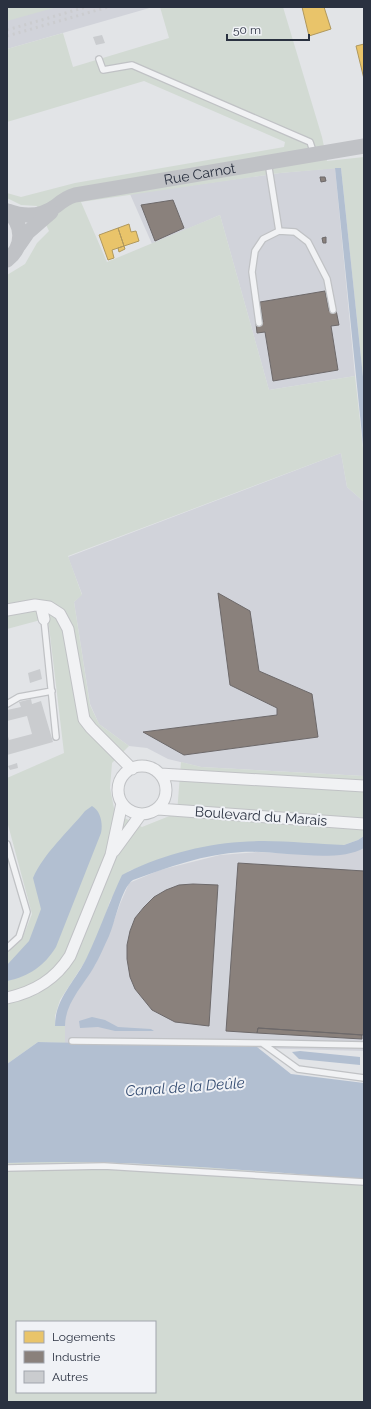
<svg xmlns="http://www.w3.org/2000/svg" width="371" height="1409" font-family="Raleway,sans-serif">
  <rect width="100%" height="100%" fill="#e2e4e7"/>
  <!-- built -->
  <path fill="#d1d3da" d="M7 7H153L7 49Z
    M335 168 355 376 269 390 220 215 152 244 130 194 280 173Z
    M341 453 347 487 363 501 364 513V776L201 767 168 759 147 748 129 746 99 724 90 704 74 602 82 594 68 557Z
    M364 848V1051L65 1043V1019L68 1005 95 965 109 934 120 904 129 883 160 870 220 855 258 852 299 854Z"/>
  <!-- green -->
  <path fill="#d2dad3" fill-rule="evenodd" d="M7 7H57L7 21Z
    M160 7H283L322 137 327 161 364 157V386L341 168 280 173 81 202 107 262 220 215 269 390 355 376 364 457V513L363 501 347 487 341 453 68 556 82 595 74 602 90 705 99 724 129 746 112 763 110 788 115 813 142 827 177 813 181 762 201 767 364 776V836L358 840 344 845 199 849 158 860 129 871 110 901 101 929 86 960 60 1000 55 1016V1025L65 1026V1043L38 1042 7 1064V953L22 939 32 914 7 821V778L64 753 48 618 7 629V275L25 264 37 243 49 231 37 206 21 205 7 198V193L21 197 75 183 284 147 285 142 144 81 7 122V49L63 33 73 67 169 38Z
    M48 1161 173 1165 364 1179V1402H7V1163ZM17 1322H155V1392H17Z"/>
  <!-- water -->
  <path fill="#b2bfd1" d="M335 168H341L364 386V455Z
    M92 806C101 811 103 824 101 833L56 947C44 966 30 976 7 981V965L29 941 41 909 33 878C44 853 68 832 85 811Z
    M364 836V848C337 864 275 850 242 852 205 854 168 867 133 880 121 888 115 923 109 936 104 946 100 957 94 967 83 986 65 1003 65 1026H55C55 998 76 981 87 957 100 930 109 902 122 875 155 857 203 844 240 842 274 839 310 844 344 845L358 840Z
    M92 1017 105 1020 118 1027 151 1029 154 1031H115L98 1027 80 1028 79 1021Z
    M38 1042 257 1047 291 1074 364 1083V1179C247 1171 126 1158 7 1163V1064Z
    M300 1051 360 1057V1065L299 1059 292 1052Z"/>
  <!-- homes -->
  <path fill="#e9c46a" stroke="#b0985d" d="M302 7H324L331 29 309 36Z
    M364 44V79L356 46Z
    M129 224 131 232 136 231 139 241 124 246 118 228Z
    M118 228 124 246 112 250 114 258 108 260 99 235Z
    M124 246 125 249 119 252 118 248Z"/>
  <!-- industry -->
  <path fill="#8a817c" stroke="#6d696a" d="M320 177H325L326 181 321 182Z
    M173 200 184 228 155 241 141 205Z
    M326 237V243H323L322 238Z
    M325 291 329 311 336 310 339 325 331 326 338 370 273 381 265 332 257 333 256 323 263 322 260 302Z
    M218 593 250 611 259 671 312 694 318 737 184 755 143 732 277 715V708L230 685Z
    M238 863 364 871V1035L258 1028 257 1033 226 1031Z
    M193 884 218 885 209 1026 175 1022 152 1010 135 989 130 977 127 959V945L130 931 135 918 144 907 154 897 166 890 179 885Z
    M258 1028 362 1035V1039L257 1033Z"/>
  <!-- building -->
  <path fill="#cacccf" d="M102 35 105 43 96 45 93 37Z
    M40 669 42 679 30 683 28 673Z
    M31 699 32 704 41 701 53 742 7 755V733L9 740 32 734 27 716 7 721V710L21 707 19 702Z
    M17 763 18 768 10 770 8 766Z"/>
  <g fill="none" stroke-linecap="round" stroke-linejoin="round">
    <!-- lane casing -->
    <g stroke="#c0c2c5" stroke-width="8">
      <path id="lane" d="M99 59 103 70 132 65 310 142 314 154
        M268 162 279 231
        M259 323 252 272 255 251 263 239 279 231 295 232 308 242 327 279 333 310
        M44 619 56 737
        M7 704 19 697 52 691
        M7 844 27 912 19 937 7 948
        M72 1041 262 1043 298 1069 364 1078
        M262 1043 364 1045
        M7 1168 104 1166 364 1182"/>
    </g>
    <!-- street casing -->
    <g stroke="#c0c2c5" stroke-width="13">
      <path id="street" d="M41 606 44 619
        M7 610 35 605 49 607 60 614 68 629 84 719 91 728 132 769
        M118 790a24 24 0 1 1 48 0a24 24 0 1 1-48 0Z
        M160 774 364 786
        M158 809 364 824
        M114 851 141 814
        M7 998C34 992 55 980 70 956L111 855 122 803"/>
    </g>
    <!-- lane -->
    <use href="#lane" stroke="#f1f2f4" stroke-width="5.5"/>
    <!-- street -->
    <use href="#street" stroke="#f1f2f4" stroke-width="11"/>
    <!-- secondary -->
    <g stroke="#c0c2c6" stroke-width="15">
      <path d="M7 211C24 224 24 247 7 260"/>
      <path id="s1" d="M8 211C24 217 41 217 56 206 62 201 67 197 75 195L364 146"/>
      <path d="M19 245 28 232 51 212"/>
    </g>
    <!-- rail -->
    <path stroke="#cbcccf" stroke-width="3" stroke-dasharray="2 4" stroke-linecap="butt" d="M7 30 86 7
      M7 36 108 7"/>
  </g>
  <g text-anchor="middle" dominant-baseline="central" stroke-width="4" stroke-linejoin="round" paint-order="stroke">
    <!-- street labels -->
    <g font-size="14" fill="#2a3140" stroke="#f0f2f6">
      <text stroke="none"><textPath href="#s1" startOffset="199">Rue Carnot</textPath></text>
      <text transform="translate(261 816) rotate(4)">Boulevard du Marais</text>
    </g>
    <!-- water labels -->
    <g font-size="15" font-style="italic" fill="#354d72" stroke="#f0f2f6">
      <text transform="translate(185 1087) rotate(-4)">Canal de la Deûle</text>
    </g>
  </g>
  <!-- border -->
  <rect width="371" height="1409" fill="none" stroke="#2a3140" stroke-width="16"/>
  <!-- legend -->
  <rect x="16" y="1321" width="140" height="72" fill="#f0f2f6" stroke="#a1a5ad"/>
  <rect x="24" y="1331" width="20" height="12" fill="#e9c46a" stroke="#a1a5ad"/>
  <text x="52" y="1341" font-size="12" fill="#2a3140">Logements</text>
  <rect x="24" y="1351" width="20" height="12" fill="#8a817c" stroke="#a1a5ad"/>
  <text x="52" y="1361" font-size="12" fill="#2a3140">Industrie</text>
  <rect x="24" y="1371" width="20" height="12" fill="#cacccf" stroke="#a1a5ad"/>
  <text x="52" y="1381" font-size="12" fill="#2a3140">Autres</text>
  <!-- scale -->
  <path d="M227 34v6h82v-6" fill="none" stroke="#2a3140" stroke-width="2"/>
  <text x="233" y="34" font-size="12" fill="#2a3140" stroke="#f0f2f6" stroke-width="3" paint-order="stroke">50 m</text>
</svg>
